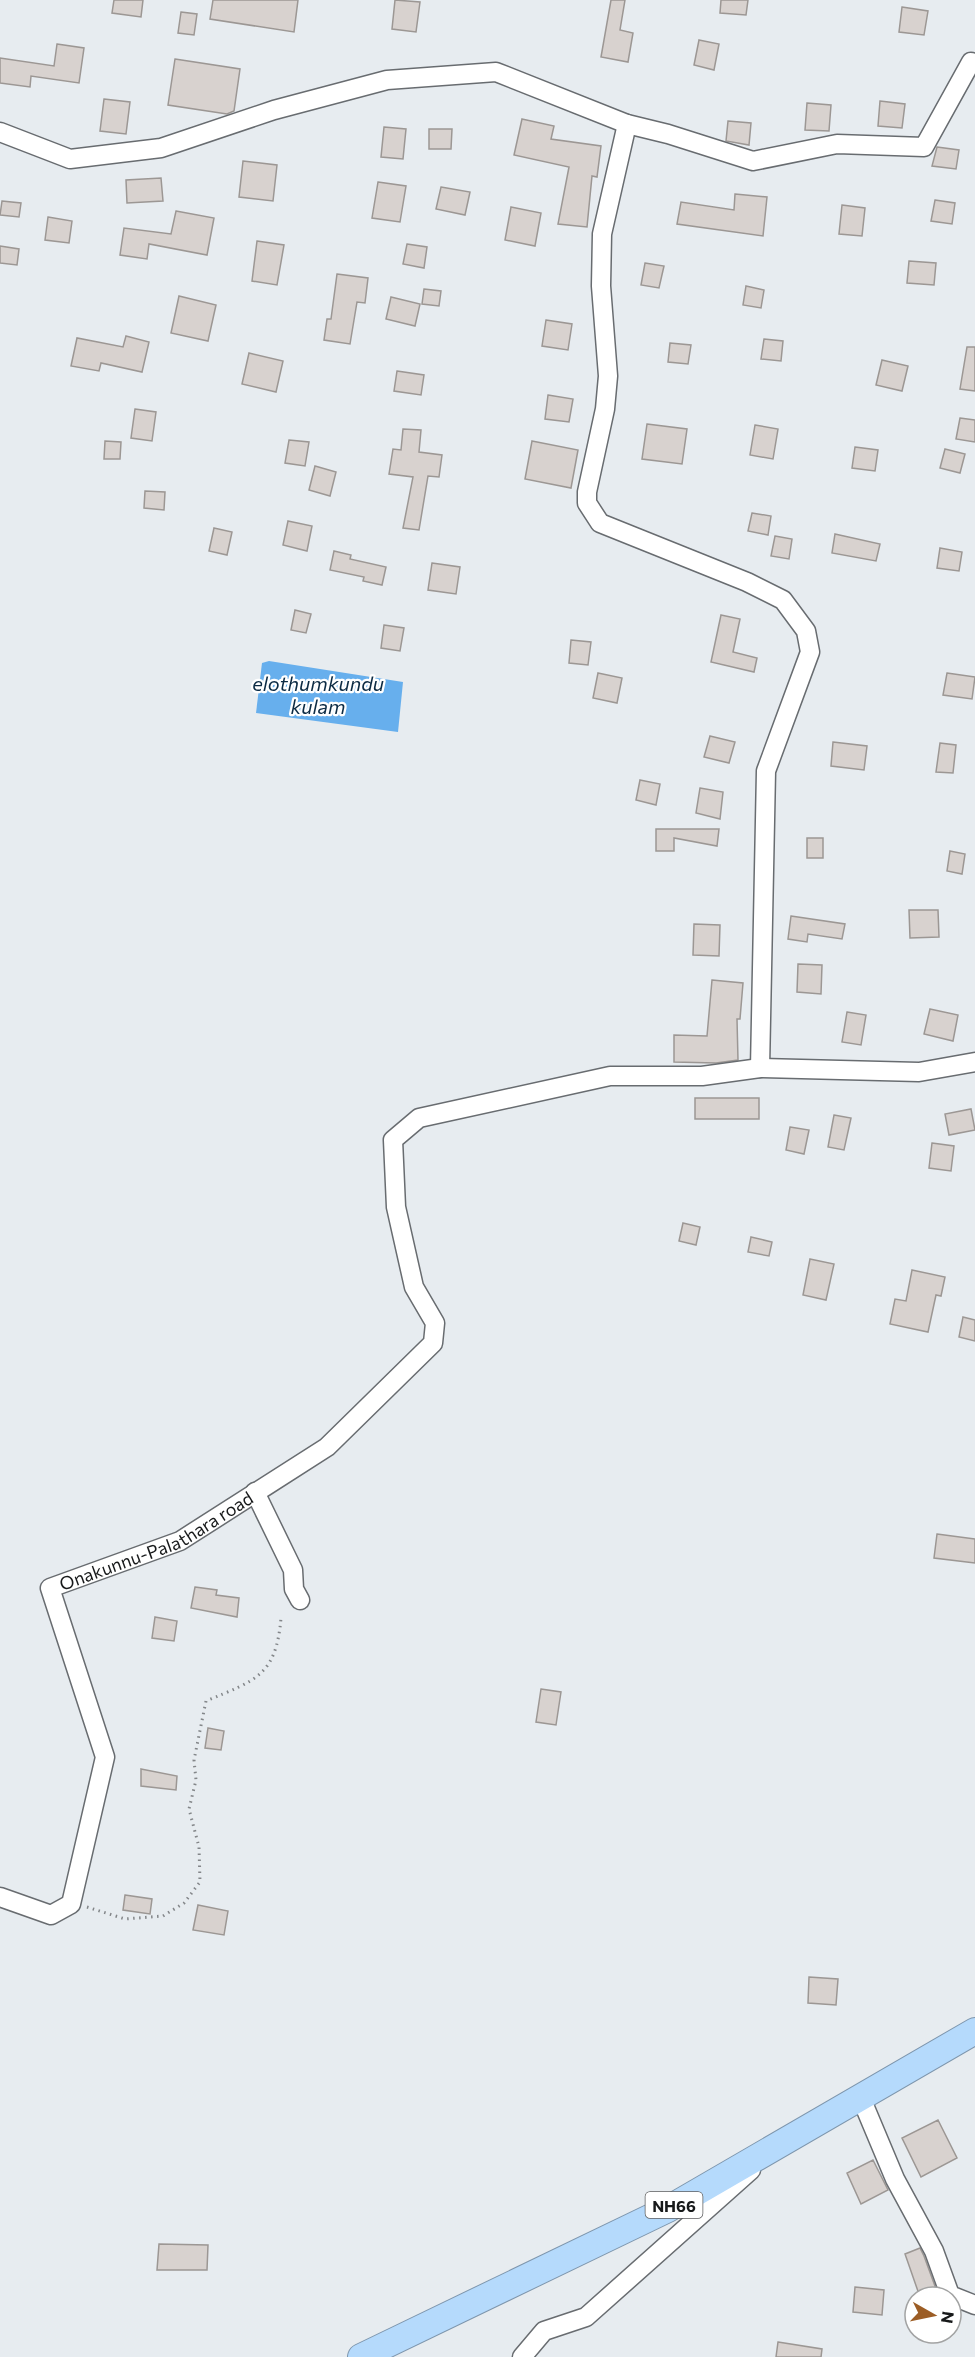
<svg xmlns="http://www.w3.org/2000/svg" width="975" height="2357" font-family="Commissioner,sans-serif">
  <rect width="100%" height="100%" fill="#e7ecf0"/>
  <!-- water -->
  <path fill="#67afed" d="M269 661 403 682 398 732 256 713 262 663Z"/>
  <!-- building -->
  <path fill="#d8d2cf" stroke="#9c9794" stroke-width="1.5" d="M114 0H143L141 17 112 13Z
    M213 0H298L294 32 210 19Z
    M395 0 420 2 416 32 392 29Z
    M611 0H625L620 30 633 33 628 62 601 57Z
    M721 0H748L746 15 720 13Z
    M902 7 928 11 924 35 899 32Z
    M181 12 197 14 194 35 178 33Z
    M699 40 719 44 714 70 694 65Z
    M57 44 84 48 79 83 31 76 30 87 0 83V58L54 66Z
    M175 59 240 69 234 111 227 114 168 105Z
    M104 99 130 102 126 134 100 131Z
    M880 101 905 104 902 128 878 126Z
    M807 103 831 105 829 131 805 130Z
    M522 119 554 126 551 139 601 146 597 177 592 176 587 227 558 224 569 167 514 155Z
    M728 121 751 123 749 145 726 141Z
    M384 127 406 129 403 159 381 157Z
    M429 129H452L451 149H429Z
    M937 147 959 150 956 169 932 166Z
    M243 161 277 165 273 201 239 197Z
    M161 178 163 201 127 203 126 180Z
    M378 182 406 186 400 222 372 218Z
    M441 187 470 192 465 215 436 209Z
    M735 194 767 197 763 236 677 224 681 202 734 210Z
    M935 200 955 203 952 224 931 221Z
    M2 201 21 203 19 217 0 215Z
    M842 205 865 208 862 236 839 234Z
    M511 207 541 213 535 246 505 240Z
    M176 211 214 218 207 255 149 244 147 259 120 255 124 228 171 234Z
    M48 217 72 221 69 243 45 240Z
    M257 241 284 245 277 285 252 281Z
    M407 244 427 247 424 268 403 264Z
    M0 246 19 249 17 265 0 263Z
    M909 261 936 263 934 285 907 283Z
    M645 263 664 266 659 288 641 285Z
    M337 274 368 278 365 303 357 302 350 344 324 340 327 319H331Z
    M746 286 764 290 761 308 743 305Z
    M424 289 441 291 439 306 422 304Z
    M179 296 216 305 208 341 171 333Z
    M391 297 420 304 415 326 386 319Z
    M546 320 572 324 568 350 542 346Z
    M126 336 149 342 142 372 101 363 99 371 71 366 77 338 123 347Z
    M764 339 783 341 781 361 761 359Z
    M670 343 691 345 688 364 668 362Z
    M967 347H975V391L960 389Z
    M249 353 283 361 276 392 242 384Z
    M882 360 908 366 902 391 876 385Z
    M397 371 424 375 421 395 394 391Z
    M548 395 573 399 569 422 545 419Z
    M135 409 156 412 152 441 131 438Z
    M960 418 975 420V442L956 439Z
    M647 424 687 429 682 464 642 459Z
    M755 425 778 429 773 459 750 455Z
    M403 429 421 430 419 452 442 455 439 477 428 476 419 530 403 528 413 477 389 474 393 449 401 450Z
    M289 440 309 442 305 466 285 463Z
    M105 441 121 442 120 459H104Z
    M532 441 578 450 571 488 525 479Z
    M855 447 878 450 875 471 852 468Z
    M945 449 965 454 960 473 940 468Z
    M315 466 336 472 330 496 309 490Z
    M145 491 165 492 164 510 144 508Z
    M752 513 771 516 768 535 748 531Z
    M288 521 312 526 307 551 283 545Z
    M214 528 232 532 227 555 209 551Z
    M835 534 880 544 876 561 832 553Z
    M775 536 792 539 789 559 771 556Z
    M940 548 962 552 959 571 937 568Z
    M334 551 351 555 350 559 386 567 382 585 363 581 364 577 330 570Z
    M432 563 460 567 456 594 428 590Z
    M295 610 311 614 306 633 291 630Z
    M721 615 740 619 733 652 757 658 754 672 711 662Z
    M384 625 404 628 400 651 381 648Z
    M571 640 591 642 588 665 569 663Z
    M598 673 622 678 617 703 593 698Z
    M947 673 975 677 972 699 943 695Z
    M710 736 735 742 729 763 704 757Z
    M833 742 867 746 864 770 831 766Z
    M940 743 956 745 953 773 936 772Z
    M640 780 660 784 656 805 636 800Z
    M700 788 723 792 720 819 696 813Z
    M656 829H719L717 846 674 838V851H656Z
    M807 838H823V858H807Z
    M950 851 965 854 962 874 947 871Z
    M909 910H938L939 937 910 938Z
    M791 916 845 924 842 939 808 934 807 942 788 939Z
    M694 924 720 925 719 956 693 955Z
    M798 964 822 965 821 994 797 992Z
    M712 980 743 983 740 1019H737L738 1060 716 1063 674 1062V1035L707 1036Z
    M930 1009 958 1015 953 1041 924 1034Z
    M847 1012 866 1015 861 1045 842 1042Z
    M695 1098H759V1119H695Z
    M971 1109 975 1130 949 1135 945 1114Z
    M834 1115 851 1118 844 1150 828 1147Z
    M790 1127 809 1130 804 1154 786 1150Z
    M932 1143 954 1146 951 1171 929 1168Z
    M683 1223 700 1227 696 1245 679 1241Z
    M751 1237 772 1242 769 1256 748 1252Z
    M810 1259 834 1264 826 1300 803 1295Z
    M912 1270 945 1277 941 1296 936 1295 928 1332 890 1324 895 1299 906 1301Z
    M963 1317 975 1320V1341L959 1337Z
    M937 1534 975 1539V1563L934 1558Z
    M195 1587 217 1590 216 1595 239 1598 237 1617 191 1608Z
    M155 1617 177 1621 174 1641 152 1638Z
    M541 1689 561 1692 556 1725 536 1722Z
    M208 1728 224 1731 221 1750 205 1748Z
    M141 1769 177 1776 176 1790 141 1786Z
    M125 1895 152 1899 150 1914 123 1910Z
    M198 1905 228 1911 224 1935 193 1930Z
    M809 1977 838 1979 836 2005 808 2003Z
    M938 2120 957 2158 921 2177 902 2138Z
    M873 2160 888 2190 861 2204 847 2173Z
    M159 2244 208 2245 207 2270H157Z
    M920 2248 924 2256 939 2297H920L905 2254Z
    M855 2287 884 2290 882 2315 853 2312Z
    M778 2342 822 2349 821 2357H776Z"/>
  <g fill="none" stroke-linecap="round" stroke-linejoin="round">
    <!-- minor casing -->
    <g stroke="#686c70" stroke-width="21">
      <g id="minor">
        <path d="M627 124 602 234 601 286 608 376 605 409 587 492V503L600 523 747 582 783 600 806 631 810 652 766 771 760 1068"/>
        <path d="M0 132 70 159 161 148 274 110 387 80 496 72 627 124 668 134 753 161 837 144 924 147 971 62 975 63"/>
        <path d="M255 1492 293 1570 294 1589 300 1600"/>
        <path id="s1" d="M0 1897 51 1915 71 1904 105 1757 50 1588 180 1541 327 1447 433 1343 435 1323 414 1287 396 1207 393 1140 419 1118 610 1076H702L760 1068 919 1072 975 1062"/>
        <path d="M861 2098 895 2179 934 2251 950 2295 975 2305"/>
        <path d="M522 2357 544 2331 586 2317 751 2170"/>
      </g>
    </g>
    <!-- highway casing -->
    <g stroke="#7e96ad" stroke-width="28">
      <path id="highway" d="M361 2357 668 2209 975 2031"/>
    </g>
    <!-- path -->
    <path stroke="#838689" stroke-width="3" stroke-dasharray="1.5 4.5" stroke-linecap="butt" d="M87 1907 125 1919 163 1916 184 1903 200 1882 199 1847 189 1809 196 1780 194 1760 206 1701C256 1680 276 1676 281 1618"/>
    <!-- minor -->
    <use href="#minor" stroke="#fff" stroke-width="18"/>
    <!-- highway -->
    <use href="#highway" stroke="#b5dafc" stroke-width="26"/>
  </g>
  <g text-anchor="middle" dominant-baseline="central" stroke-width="4.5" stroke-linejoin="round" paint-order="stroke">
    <!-- shield labels -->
    <rect fill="#fff" stroke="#5d5e5f" stroke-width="1.5" x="645.5" y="2192" width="57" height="26" rx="4.5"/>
    <g font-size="16" font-weight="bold" fill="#17191a">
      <text x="674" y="2205">NH66</text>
    </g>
    <!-- street labels -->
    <g font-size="18" fill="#17191a" stroke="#fff">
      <text stroke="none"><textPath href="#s1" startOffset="522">Onakunnu-Palathara road</textPath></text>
    </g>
    <!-- water labels -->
    <g font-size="20" font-style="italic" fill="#0c2b44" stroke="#fff">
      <text x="318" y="683">elothumkundu<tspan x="318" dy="23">kulam</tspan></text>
    </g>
  </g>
  <!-- north arrow -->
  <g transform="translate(933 2315) rotate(99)"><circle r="28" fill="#ffffff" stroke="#a2a3a3" stroke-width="1.5"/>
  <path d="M0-4.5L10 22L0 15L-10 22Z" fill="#9c5d25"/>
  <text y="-9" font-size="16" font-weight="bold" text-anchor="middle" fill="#17191a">N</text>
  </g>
</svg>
